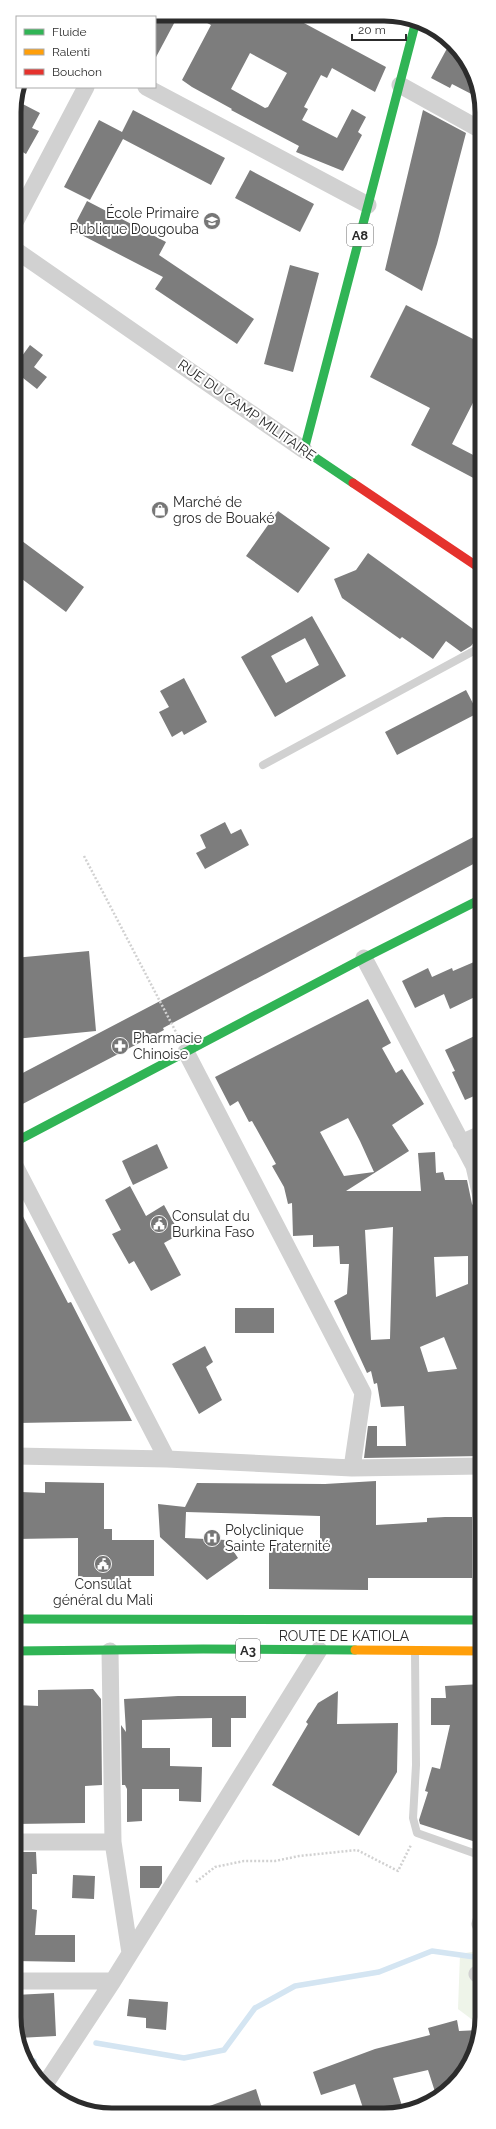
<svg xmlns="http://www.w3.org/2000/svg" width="496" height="2129" font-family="Raleway,sans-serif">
  <rect width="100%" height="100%" fill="#fff"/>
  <!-- green -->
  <path fill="#eef4e9" d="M482 1950V2024H478L458 2009 460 1954Z"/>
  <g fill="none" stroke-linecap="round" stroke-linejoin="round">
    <!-- stream -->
    <path stroke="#d4e5f2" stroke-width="5.5" d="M96 2043 184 2058 224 2050 255 2008 295 1986 379 1972 432 1951 482 1958
      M31 2065 34 2061"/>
  </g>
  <!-- building -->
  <path fill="#7d7d7d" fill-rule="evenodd" d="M155 14H179L155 59Z
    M192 15H289L386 67 375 92 332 68 327 78 321 75 304 107 308 109 302 120 337 138 352 109 366 117 358 132 362 135 343 171 296 152 299 146 231 110 232 109 192 87 182 80 211 25ZM250 53 287 73 268 107 265 108 231 89Z
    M451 41 458 47 481 99 452 84 450 88 431 78Z
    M15 100 40 113 32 128 39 131 26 154 14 147Z
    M133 110 225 158 211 185 123 139 90 200 64 187 99 120 122 132Z
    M423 110 466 133 437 244 422 291 385 270Z
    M250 170 314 204 300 232 235 198Z
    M87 201 166 242 159 255 254 319 237 344 155 289 163 277 72 230Z
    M290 265 319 273 293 372 264 364Z
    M406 305 481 343V387L452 444 481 459V482L411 445 430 408 370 377Z
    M30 345 43 355 34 367 47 377 37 389 23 378 14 390V350L22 356Z
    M278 511 330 548 298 593 246 556Z
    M14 535 84 587 66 612 14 573Z
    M368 553 480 634 471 646 461 652 446 641 433 659 402 637 400 639 342 598 334 579 356 570Z
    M312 616 346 676 275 717 241 657ZM305 638 319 665 286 683 271 656Z
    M184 678 207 722 184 735 182 731 172 737 159 712 169 707 160 691Z
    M466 690 478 713 397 755 385 732Z
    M225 822 231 834 241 829 249 845 205 869 196 853 206 848 200 835Z
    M481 833V860L163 1028 164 1030 15 1108V1077Z
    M89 951 96 1031 15 1039 14 958Z
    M474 962 481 980V994L450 1009 444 994 415 1008 402 981 428 968 432 977 452 968 453 971Z
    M368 999 391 1043 382 1048 396 1073 402 1069 424 1104 392 1125 409 1151 346 1191H421L418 1153 435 1152 436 1173 443 1172 445 1180H467L472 1204 479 1211 482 1226V1456L364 1458 368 1426H377V1446H406L404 1406 381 1407 377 1383 374 1384 371 1371 367 1373 334 1301 347 1294 349 1264H340L339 1246 313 1247V1235L293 1236 292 1203 288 1204 284 1187 272 1166 276 1164 252 1121 249 1122 238 1101 230 1106 215 1077ZM348 1118 360 1141 374 1172 344 1176 320 1132ZM393 1227 390 1339 371 1340 365 1230ZM468 1256V1284L436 1297 434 1257ZM444 1337 457 1369 428 1372 420 1347Z
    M481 1033V1055L475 1058 481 1072V1093L465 1100 452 1072 455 1071 445 1050Z
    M157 1144 168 1168 133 1185 122 1161Z
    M130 1186 146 1216 164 1205 180 1234 164 1243 181 1275 151 1291 134 1261 129 1264 112 1234 121 1230 105 1200Z
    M15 1201 68 1303 71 1302 132 1421 17 1423 15 1417Z
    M235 1308H274V1333H235Z
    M205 1346 213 1362 206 1367 222 1400 199 1414 172 1364Z
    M376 1481V1525L427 1522V1518L445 1517H472V1578H368V1590L269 1589V1541L320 1544V1516L186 1512 185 1538 226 1540 238 1558 207 1580 160 1537 158 1504 185 1507 197 1483 325 1484Z
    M45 1482 104 1483V1529H112V1540H154V1576H121V1586H101V1577H78V1538L15 1539V1504L21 1492 45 1493Z
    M482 1684V1844L420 1824 419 1820 428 1792 425 1791 432 1767 440 1769 450 1725H431V1698H446L445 1686Z
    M93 1689 101 1699 102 1785 85 1786V1823L15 1824V1797H22L21 1729H15V1705L38 1706V1690Z
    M338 1691 337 1724 398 1723 397 1772 359 1836 272 1785 308 1724 306 1722 318 1703Z
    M178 1696H246V1718H231V1747H212V1718L142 1720V1748H170V1766L202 1767 201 1802 179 1801V1789H142V1821L127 1822V1789L125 1785H122L121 1725 126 1732 124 1699Z
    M15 1852H36L37 1874H32V1909L37 1910 35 1935H75V1962L15 1961Z
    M140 1866H162V1883L159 1888H140Z
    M73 1875 95 1876 94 1899 72 1898Z
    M54 1993 56 2036 18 2038 15 2030V1995Z
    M129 1999 168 2002 166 2030 146 2028V2018L127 2016Z
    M457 2020 459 2031 480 2030 475 2054 458 2082 437 2098 428 2070 393 2078 404 2112 397 2114H365L355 2084 321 2095 313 2072 375 2049 430 2035 428 2028Z
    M256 2089 264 2114 197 2113 196 2111Z"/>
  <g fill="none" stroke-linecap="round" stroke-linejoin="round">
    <!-- path -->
    <path stroke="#d1d1d1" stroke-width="2.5" stroke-dasharray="2 2" stroke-linecap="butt" d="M84 856 177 1034
      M196 1882 215 1867 244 1861H275L299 1856 357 1850 398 1871 411 1845"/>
    <!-- lane -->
    <path stroke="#d1d1d1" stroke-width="8" d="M263 765 481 647
      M415 1652 416 1765 413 1818 417 1833 482 1856"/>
    <!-- street -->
    <path stroke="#d1d1d1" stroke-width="17" d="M123 17 124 14
      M400 85 481 130
      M146 87 368 205
      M14 224 86 87
      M14 249 304 450
      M364 958 474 1166 482 1201
      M186 1052 363 1393 352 1468
      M461 1143 481 1134
      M15 1166 167 1459
      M15 1456 167 1459 352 1468 482 1466
      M110 1651 113 1842 130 1953
      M15 1842H113
      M480 1924 482 1917
      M477 1974 482 1976
      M15 1981H113
      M44 2086 113 1981 319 1650"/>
    <!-- fast -->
    <path stroke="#30b455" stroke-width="9" d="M353 483 304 450 416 21
      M15 1142 364 958 481 899
      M15 1619 482 1620
      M15 1651 203 1649 355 1650"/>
    <!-- slow -->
    <path stroke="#ff9f0a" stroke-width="9" d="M355 1650 482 1651"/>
    <!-- jam -->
    <path stroke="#e5322d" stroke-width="9" d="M353 483 481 569"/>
  </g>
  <!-- icons -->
  <defs>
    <g id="school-disc" transform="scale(0.9)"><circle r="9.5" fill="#767676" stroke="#fff"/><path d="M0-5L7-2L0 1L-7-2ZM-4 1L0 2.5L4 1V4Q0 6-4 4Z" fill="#fff"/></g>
    <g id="shop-disc" transform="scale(0.9)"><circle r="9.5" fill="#767676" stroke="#fff"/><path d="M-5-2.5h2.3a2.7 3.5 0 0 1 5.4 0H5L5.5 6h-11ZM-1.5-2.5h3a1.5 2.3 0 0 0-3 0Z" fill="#fff"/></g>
    <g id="pharmacy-disc" transform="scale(0.9)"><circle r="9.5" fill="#767676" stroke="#fff"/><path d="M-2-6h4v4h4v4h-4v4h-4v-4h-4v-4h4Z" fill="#fff"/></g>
    <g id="civic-disc" transform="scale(0.9)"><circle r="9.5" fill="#767676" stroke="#fff"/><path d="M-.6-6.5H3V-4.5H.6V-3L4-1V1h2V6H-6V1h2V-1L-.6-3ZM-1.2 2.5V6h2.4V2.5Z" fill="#fff"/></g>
    <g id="hospital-disc" transform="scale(0.9)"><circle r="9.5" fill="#767676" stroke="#fff"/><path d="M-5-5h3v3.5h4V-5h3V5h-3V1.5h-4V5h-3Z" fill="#fff"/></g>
  </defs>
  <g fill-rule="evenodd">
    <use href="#school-disc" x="212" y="221"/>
    <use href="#shop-disc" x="160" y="510"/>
    <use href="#pharmacy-disc" x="120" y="1046"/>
    <use href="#civic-disc" x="159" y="1224"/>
    <use href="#hospital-disc" x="212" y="1538"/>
    <use href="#civic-disc" x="103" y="1564"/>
  </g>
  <g text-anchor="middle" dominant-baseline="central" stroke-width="4" stroke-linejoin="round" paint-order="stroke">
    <!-- shield labels -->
    <g fill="#fff" stroke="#6b6b6b" stroke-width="1">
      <rect x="347" y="224" width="26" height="22" rx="3"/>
      <rect x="236" y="1639" width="24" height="22" rx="3"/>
    </g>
    <g font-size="13" font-weight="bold" fill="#2c2c2c">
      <text x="360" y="235">A8</text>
      <text x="248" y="1650">A3</text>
    </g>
    <!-- poi labels -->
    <g font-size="14" fill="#2c2c2c" stroke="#fff" text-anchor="start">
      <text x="199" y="213" text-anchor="end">École Primaire<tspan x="199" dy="16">Publique Dougouba</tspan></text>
      <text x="173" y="502">Marché de<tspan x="173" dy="16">gros de Bouaké</tspan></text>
      <text x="133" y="1038">Pharmacie<tspan x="133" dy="16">Chinoise</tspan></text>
      <text x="172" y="1216">Consulat du<tspan x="172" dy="16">Burkina Faso</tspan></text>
      <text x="225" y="1530">Polyclinique<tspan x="225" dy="16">Sainte Fraternité</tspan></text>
      <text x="103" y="1584" text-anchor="middle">Consulat<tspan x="103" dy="16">général du Mali</tspan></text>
    </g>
    <!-- street labels -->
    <g font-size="14" fill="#2c2c2c" stroke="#fff">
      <text transform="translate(247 410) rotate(35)">RUE DU CAMP MILITAIRE</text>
      <text x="344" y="1636">ROUTE DE KATIOLA</text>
    </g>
  </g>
  <!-- crop -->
  <path d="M0 0H496V2129H0ZM112 21H384A91 91 0 0 1 475 112V2017A91 91 0 0 1 384 2108H112A91 91 0 0 1 21 2017V112A91 91 0 0 1 112 21Z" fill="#fff" fill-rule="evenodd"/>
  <path fill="none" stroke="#2c2c2c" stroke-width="5" d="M112 21H384A91 91 0 0 1 475 112V2017A91 91 0 0 1 384 2108H112A91 91 0 0 1 21 2017V112A91 91 0 0 1 112 21Z"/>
  <!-- legend -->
  <rect x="16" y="16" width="140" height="72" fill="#ffffff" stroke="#ababab"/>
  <rect x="24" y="29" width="20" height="6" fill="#30b455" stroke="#ababab"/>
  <text x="52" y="36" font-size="12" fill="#2c2c2c">Fluide</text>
  <rect x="24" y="49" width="20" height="6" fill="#ff9f0a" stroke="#ababab"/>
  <text x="52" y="56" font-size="12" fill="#2c2c2c">Ralenti</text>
  <rect x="24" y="69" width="20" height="6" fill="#e5322d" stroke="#ababab"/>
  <text x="52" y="76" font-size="12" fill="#2c2c2c">Bouchon</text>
  <!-- scale -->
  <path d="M352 34v6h54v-6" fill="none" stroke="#2c2c2c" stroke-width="2"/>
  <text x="358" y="34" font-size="12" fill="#2c2c2c" stroke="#ffffff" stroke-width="3" paint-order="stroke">20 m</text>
</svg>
